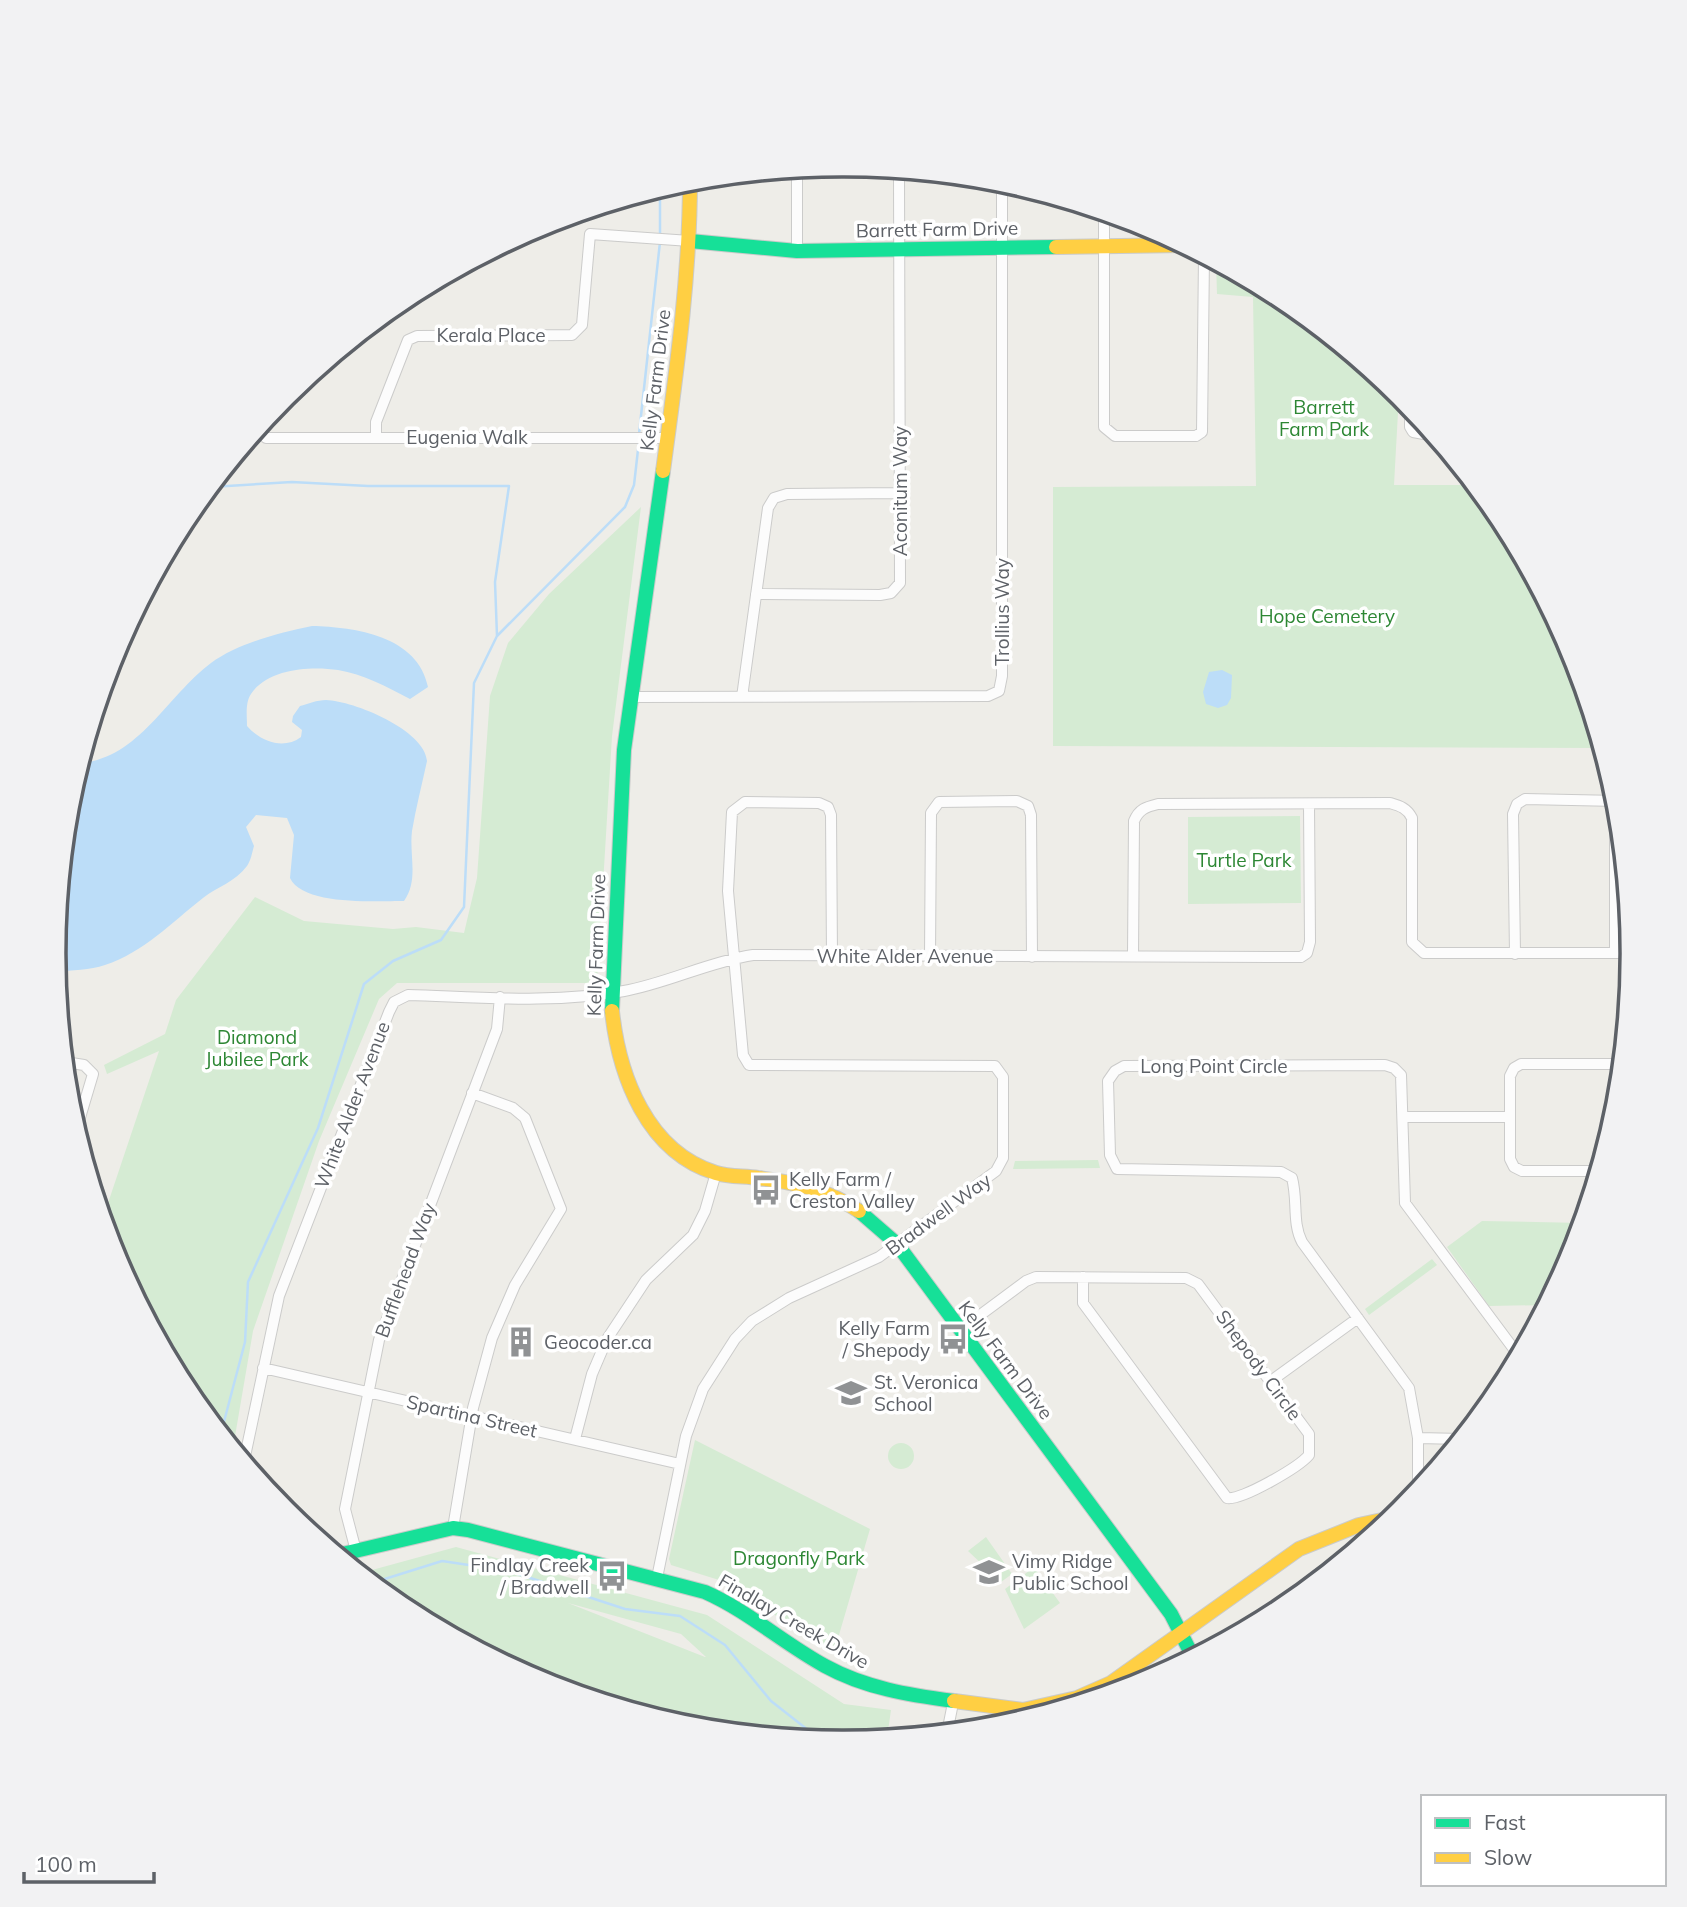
<svg xmlns="http://www.w3.org/2000/svg" width="1687" height="1907" font-family="Mulish,sans-serif">
  <rect width="100%" height="100%" fill="#eeede8"/>
  <!-- green -->
  <path fill="#d5ebd3" fill-rule="evenodd" d="M1216 262 1282 297 1399 394 1394 485H1475L1500 515 1573 652 1602 748 1053 746V487L1256 486 1253 297 1217 294Z
    M641 507 612 736 597 983H397L379 999 319 1141 253 1331 233 1448 187 1392 114 1255 103 1218 159 1051 107 1074 104 1065 165 1034 176 1000 255 897 304 921 393 929 416 927 464 933 477 878 490 696 508 643 549 594Z
    M1300 816 1301 903 1188 904V817Z
    M1098 1160 1100 1168 1013 1169 1015 1161Z
    M1482 1221 1583 1223 1573 1256 1546 1305 1489 1306 1447 1247Z
    M1432 1259 1437 1265 1369 1315 1365 1309Z
    M695 1440 870 1529 834 1652 719 1580 671 1565 669 1559Z
    M888 1456a13 13 0 1 1 26 0a13 13 0 1 1-26 0Z
    M986 1537 1012 1574 1001 1582 968 1551Z
    M456 1547 707 1615 844 1704 891 1710 887 1738 843 1743 689 1727 541 1683 405 1610 361 1573ZM568 1603 681 1634 706 1657H705Z
    M1034 1567 1060 1603 1024 1629 1005 1589Z"/>
  <!-- water -->
  <path fill="#bcddf8" d="M312 626C355 627 418 636 428 687L410 699C387 687 363 674 338 670 312 666 268 668 251 694 245 703 247 716 247 726 261 742 284 750 301 737L302 730 292 722 293 716 300 706C308 704 317 700 326 700 354 701 425 730 427 761 422 784 416 808 412 831 409 855 419 880 404 901 377 901 303 906 290 878L294 835 287 818 256 815 246 827 254 846C252 853 251 860 247 866 235 882 217 887 203 898 171 923 144 952 105 965 90 970 72 970 56 972L54 953 59 909 64 896 62 878 69 799 81 763C139 758 167 696 211 663 238 643 279 633 312 626Z
    M1222 670 1232 675 1231 698 1227 705 1218 708 1206 704 1203 692 1209 672Z"/>
  <g fill="none" stroke-linecap="round" stroke-linejoin="round">
    <!-- stream -->
    <path stroke="#bcddf8" stroke-width="2.5" d="M660 236V188
      M639 434 660 242
      M211 487 292 482 368 486H509L495 582 497 636
      M221 1433 245 1342 248 1282 318 1128 364 984 393 961 441 940 464 907 474 683 497 636 625 507 634 485 639 441
      M372 1583 442 1561 509 1571 625 1609 680 1616 725 1645 771 1701 822 1741"/>
    <!-- street casing -->
    <g stroke="#cbcbca" stroke-width="12">
      <path id="street" d="M1104 212V427L1115 436H1196L1202 432 1204 256
        M797 251V169
        M1410 405V427L1413 432 1435 436
        M376 437V422L408 340 417 336 572 335 582 325 590 234 690 241
        M266 438H668
        M756 594 880 595 891 593 900 583 899 170
        M631 697 988 696 999 691 1002 676V181
        M742 697 768 508 774 498 787 494 901 493
        M1615 801V953
        M1515 954 1513 814 1517 804 1525 799 1618 801
        M1133 955 1134 821C1139 809 1146 807 1158 804L1390 803C1400 806 1407 808 1412 818V942L1424 953H1633
        M930 956 931 813 939 802 1017 801 1028 806 1031 815 1032 957
        M65 1062 84 1065 93 1074 76 1131
        M1403 1117H1510
        M1598 1171H1522L1514 1167 1510 1159V1076L1514 1068 1521 1064H1622
        M960 1330 1026 1281 1036 1277 1186 1278 1198 1284 1309 1434V1455C1299 1467 1241 1501 1227 1498L1083 1303V1277
        M263 1368 680 1464
        M1271 1381 1358 1318
        M1418 1438 1462 1439
        M575 1439 592 1374 607 1339 646 1280 693 1235 705 1211 716 1173
        M244 1461 279 1296 389 1012 394 1002 408 995C478 997 554 1004 624 991 668 983 708 962 753 955L1301 957 1307 953 1310 942 1309 804
        M1418 1491V1438L1409 1388 1302 1242C1292 1223 1298 1200 1292 1178L1281 1172 1117 1169 1110 1155 1108 1081 1115 1071 1124 1066 1385 1065 1394 1068 1401 1075 1405 1203 1519 1356
        M453 1528 473 1408 492 1338 515 1285 561 1209 525 1118 513 1108 472 1093
        M356 1551 345 1509 379 1340 497 1029 500 997
        M657 1578 686 1436 703 1389 735 1339 752 1321 789 1298 879 1257 996 1171 1003 1158V1077L995 1066 749 1065 743 1055 728 891 732 812 745 802 819 803 828 807 831 815 832 957
        M947 1733 953 1703"/>
    </g>
    <!-- fast casing -->
    <g stroke="#cacbca" stroke-width="16">
      <path id="fast" d="M690 241 797 251 1056 247
        M612 1011 624 750 663 471
        M859 1211 897 1244 1171 1614 1193 1657
        M338 1555 453 1528 468 1530 705 1592C748 1611 783 1643 825 1666 865 1688 909 1695 954 1701"/>
    </g>
    <!-- slow casing -->
    <g stroke="#cacbca" stroke-width="16">
      <path id="slow" d="M1056 247 1184 245
        M663 471C676 374 690 278 690 179
        M612 1011C619 1076 647 1152 716 1173 729 1177 745 1176 758 1178 795 1182 828 1190 859 1211
        M954 1701 1023 1710 1077 1698 1111 1683 1299 1549 1359 1525 1396 1517"/>
    </g>
    <!-- street -->
    <use href="#street" stroke="#fcfcfc" stroke-width="10"/>
    <!-- fast -->
    <use href="#fast" stroke="#16e098" stroke-width="14"/>
    <!-- slow -->
    <use href="#slow" stroke="#ffcf43" stroke-width="14"/>
  </g>
  <!-- icons -->
  <defs>
    <g id="bus-bare" transform="scale(2.415)"><path d="M-5-6H5V4H4V6H2V4H-2V6H-4V4H-5ZM-3.5-4V0h7V-4ZM-3.5 1.2v1.5H-2V1.2ZM2 1.2v1.5H3.5V1.2Z" fill="#909294" stroke="#fff" stroke-width="2.5" paint-order="stroke"/></g>
    <g id="building-bare" transform="scale(2.415)"><path d="M-4-6H4V6H1V3H-1V6H-4ZM-2.5-4.3h1.7v1.8h-1.7ZM.8-4.3h1.7v1.8H.8ZM-2.5-1h1.7V.8h-1.7ZM.8-1h1.7V.8H.8Z" fill="#909294" stroke="#fff" stroke-width="2.5" paint-order="stroke"/></g>
    <g id="school-bare" transform="scale(2.415)"><path d="M0-5L7-2L0 1L-7-2ZM-4 1L0 2.5L4 1V4Q0 6-4 4Z" fill="#909294" stroke="#fff" stroke-width="2.5" paint-order="stroke"/></g>
  </defs>
  <g fill-rule="evenodd">
    <use href="#bus-bare" x="766" y="1190"/>
    <use href="#bus-bare" x="953" y="1339"/>
    <use href="#building-bare" x="521" y="1342"/>
    <use href="#school-bare" x="851" y="1393"/>
    <use href="#school-bare" x="989" y="1572"/>
    <use href="#bus-bare" x="612" y="1576"/>
  </g>
  <g text-anchor="middle" dominant-baseline="central" stroke-width="7" stroke-linejoin="round" paint-order="stroke">
    <!-- street labels -->
    <g font-size="19" fill="#5d6167" stroke="#fff">
      <text transform="translate(937 229) rotate(-1)">Barrett Farm Drive</text>
      <text x="491" y="335">Kerala Place</text>
      <text transform="translate(655 380) rotate(-83)">Kelly Farm Drive</text>
      <text x="467" y="437">Eugenia Walk</text>
      <text transform="translate(900 491) rotate(-90)">Aconitum Way</text>
      <text transform="translate(1002 612) rotate(-90)">Trollius Way</text>
      <text transform="translate(596 945) rotate(-88)">Kelly Farm Drive</text>
      <text x="905" y="956">White Alder Avenue</text>
      <text x="1214" y="1066">Long Point Circle</text>
      <text transform="translate(352 1105) rotate(-69)">White Alder Avenue</text>
      <text transform="translate(938 1214) rotate(-36)">Bradwell Way</text>
      <text transform="translate(405 1270) rotate(-70)">Bufflehead Way</text>
      <text transform="translate(1006 1360) rotate(53)">Kelly Farm Drive</text>
      <text transform="translate(1259 1365) rotate(54)">Shepody Circle</text>
      <text transform="translate(472 1416) rotate(13)">Spartina Street</text>
      <text transform="translate(794 1621) rotate(30)">Findlay Creek Drive</text>
    </g>
    <!-- park labels -->
    <g font-size="19" fill="#2d8734" stroke="#fff">
      <text x="1324" y="407">Barrett<tspan x="1324" dy="22">Farm Park</tspan></text>
      <text x="1327" y="616">Hope Cemetery</text>
      <text x="1244" y="860">Turtle Park</text>
      <text x="257" y="1037">Diamond<tspan x="257" dy="22">Jubilee Park</tspan></text>
      <text x="799" y="1558">Dragonfly Park</text>
    </g>
    <!-- poi labels -->
    <g font-size="19" fill="#5d6167" stroke="#fff" text-anchor="start">
      <text x="789" y="1179">Kelly Farm /<tspan x="789" dy="22">Creston Valley</tspan></text>
      <text x="930" y="1328" text-anchor="end">Kelly Farm<tspan x="930" dy="22">/ Shepody</tspan></text>
      <text x="544" y="1342">Geocoder.ca</text>
      <text x="874" y="1382">St. Veronica<tspan x="874" dy="22">School</tspan></text>
      <text x="1012" y="1561">Vimy Ridge<tspan x="1012" dy="22">Public School</tspan></text>
      <text x="589" y="1565" text-anchor="end">Findlay Creek<tspan x="589" dy="22">/ Bradwell</tspan></text>
    </g>
  </g>
  <!-- crop -->
  <path d="M0 0H1687V1907H0ZM842 177H844A776 776 0 0 1 1620 953V954A776 776 0 0 1 844 1730H842A776 776 0 0 1 66 954V953A776 776 0 0 1 842 177Z" fill="#f2f2f3" fill-rule="evenodd"/>
  <path fill="none" stroke="#5d6167" stroke-width="3.5" d="M842 177H844A776 776 0 0 1 1620 953V954A776 776 0 0 1 844 1730H842A776 776 0 0 1 66 954V953A776 776 0 0 1 842 177Z"/>
  <!-- legend -->
  <rect x="1421" y="1795" width="245" height="91" fill="#ffffff" stroke="#bec0c2" stroke-width="2"/>
  <rect x="1435" y="1818" width="35" height="10" fill="#16e098" stroke="#bec0c2" stroke-width="2"/>
  <text x="1484" y="1830" font-size="21" fill="#5d6167">Fast</text>
  <rect x="1435" y="1853" width="35" height="10" fill="#ffcf43" stroke="#bec0c2" stroke-width="2"/>
  <text x="1484" y="1865" font-size="21" fill="#5d6167">Slow</text>
  <!-- scale -->
  <path d="M24 1872v10h130v-10" fill="none" stroke="#5d6167" stroke-width="3.5"/>
  <text x="35" y="1872" font-size="21" fill="#5d6167" stroke="#ffffff" stroke-width="5" paint-order="stroke">100 m</text>
</svg>
